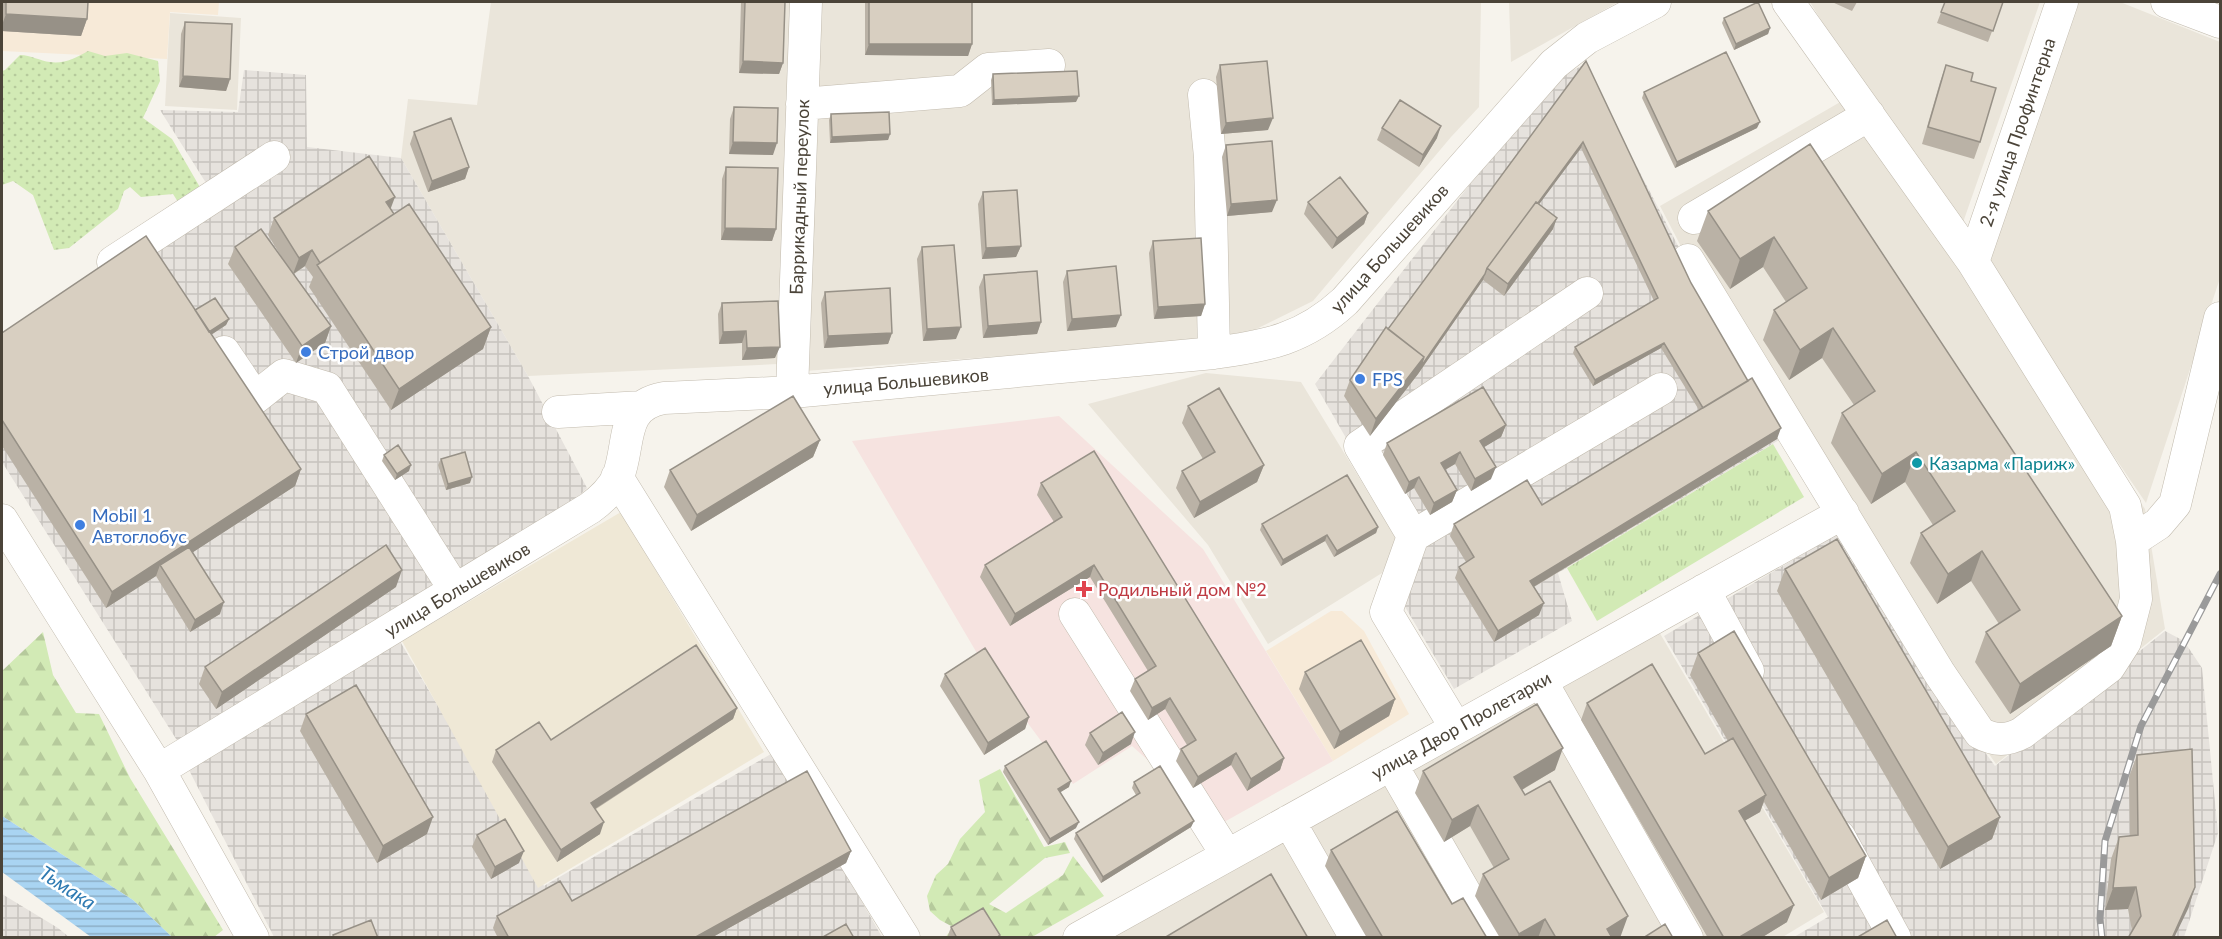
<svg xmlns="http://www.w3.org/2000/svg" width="2222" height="939" font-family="Lato,sans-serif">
  <defs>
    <pattern id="industrial-grid" width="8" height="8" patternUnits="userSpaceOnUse" patternTransform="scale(1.5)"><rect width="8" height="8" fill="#e6e2dd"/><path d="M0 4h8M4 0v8" fill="none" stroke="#c7c3be"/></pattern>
    <pattern id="grass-dots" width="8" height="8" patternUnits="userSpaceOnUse" patternTransform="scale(1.5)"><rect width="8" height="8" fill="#d2eab5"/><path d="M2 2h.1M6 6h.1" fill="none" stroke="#b6ca9c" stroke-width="1.8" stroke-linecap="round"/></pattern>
    <pattern id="forest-firs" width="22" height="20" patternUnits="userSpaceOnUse" patternTransform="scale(1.5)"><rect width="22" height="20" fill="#d2eab5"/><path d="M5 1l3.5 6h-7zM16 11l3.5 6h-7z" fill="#b6ca9c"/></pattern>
    <pattern id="park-tufts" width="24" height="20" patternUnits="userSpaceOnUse" patternTransform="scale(1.5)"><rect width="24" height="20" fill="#d2eab5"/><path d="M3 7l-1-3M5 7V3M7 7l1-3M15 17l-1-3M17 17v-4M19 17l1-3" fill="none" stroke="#b6ca9c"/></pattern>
    <pattern id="water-rules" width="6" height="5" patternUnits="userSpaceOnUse" patternTransform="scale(1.5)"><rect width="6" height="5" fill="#a9d4f2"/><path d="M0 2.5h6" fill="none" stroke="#8caec5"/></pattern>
  </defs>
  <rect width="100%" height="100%" fill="#f6f3ec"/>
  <!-- residential -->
  <path fill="#eae5da" d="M491 2H794L778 364 528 376 401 158 408 99 477 105Z
    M821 2H1481L1479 107 1451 137 1313 301 1238 338 805 371 817 150Z
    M1509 2H1618L1511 62Z
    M1810 2H2040L1960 231 1853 73Z
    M2076 2H2120L2220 42V278L2146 503 1984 266Z
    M170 13 241 18 237 110 165 106Z
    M1861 90 2145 509 2165 629 1996 764 1937 680 1782 441 1660 206Z
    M1206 373 1301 382 1397 540 1382 573 1268 644 1208 545 1088 404Z
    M1655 625 1824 912 1781 938H1112Z"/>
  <!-- commercial -->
  <path fill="#f7ead8" d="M2 2H219L218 15 170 12 167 59 2 51Z
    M1331 611H1342L1364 631 1409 714 1333 761 1266 651Z"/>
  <!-- industrial -->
  <path fill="url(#industrial-grid)" d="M1584 65 1779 440 1558 573 1572 621 1454 689 1386 575 1404 539 1315 384 1551 80Z
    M244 70 306 75 307 147 401 158 528 376 587 488 563 512 178 742 2 462V341L218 202 160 110 238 112Z
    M1837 534 1934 682 1995 766 2165 631 2184 641 2202 668 2218 833 2184 937H1794L1828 917 1664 636Z
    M398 638 544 886 776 751 882 937H274L188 768Z
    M2 894 58 928 69 937H2Z"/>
  <!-- education -->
  <path fill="#efe8d6" d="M621 512 764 752 538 888 402 641Z"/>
  <!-- medical -->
  <path fill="#f6e3e0" d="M1059 416 1203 549 1333 761 1199 836 1159 770 1132 746 1073 784 981 660 852 441Z"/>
  <!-- grass -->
  <path fill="url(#grass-dots)" d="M88 51 105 56 127 53 158 61 160 81 143 118 172 139 201 189 183 210 173 194 141 197 130 187 124 191 118 209 69 248 54 250 33 195 13 181 2 185V71L5 70 20 55C31 55 40 61 50 62 64 64 76 58 88 51Z"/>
  <!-- forest -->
  <path fill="url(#forest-firs)" d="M43 632 53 675 76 713 99 714 130 778 223 930 214 937H172L133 900 2 816V671Z
    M1000 769 1044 847 1065 842 1070 853 1045 858 989 904 1006 913 1063 875 1073 856 1104 896 1032 937 945 938 953 927 940 920 930 911 927 896 936 875 948 864 960 839 985 812 979 780Z"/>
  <!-- park -->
  <path fill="url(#park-tufts)" d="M1773 444 1804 497 1597 621 1567 568Z"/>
  <!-- water -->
  <path fill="url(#water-rules)" d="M2 816 133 900 172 937H91L2 872Z"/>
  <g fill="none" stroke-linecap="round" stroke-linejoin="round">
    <!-- minor casing -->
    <g stroke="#c2bbae" stroke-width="33">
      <path id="minor" d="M2167 2 2220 22
        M1204 95 1210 157 1214 353
        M802 104 960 91 988 69 1049 65
        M1694 218 1869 115
        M1688 260 1940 674 1980 733C1995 741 2007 741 2022 733L2109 667 2125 642 2136 599 2132 541 2125 506 1973 262 1788 2
        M113 262 274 157
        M1973 262 2062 2
        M224 352 255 398 284 375 327 388 455 590
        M792 392 806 2
        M558 412 642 407
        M617 477 904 938
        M2 520 159 770 253 938
        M1413 536 1661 389
        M2132 541 2158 524 2175 504 2220 318
        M1704 590 1748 671
        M1075 614 1227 855
        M1541 681 1687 938
        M1456 728 1386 612 1413 536 1360 446 1587 293
        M1391 764 1491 938
        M159 770 590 508C601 500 612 490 618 477 631 444 619 406 664 398L792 392 1214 353C1267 346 1304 339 1345 301L1554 64 1587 38 1655 2
        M1289 821 1356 938
        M1839 836 1895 938
        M1079 938 1843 513"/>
    </g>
    <!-- minor -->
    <use href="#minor" stroke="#fff" stroke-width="32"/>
    <!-- rail casing -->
    <g stroke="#9a9a9a" stroke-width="7">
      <path id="rail" d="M2102 938 2100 919 2105 841 2141 726 2220 574"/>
    </g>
    <!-- rail -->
    <use href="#rail" stroke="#fff" stroke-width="4.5" stroke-dasharray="14" stroke-linecap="butt"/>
  </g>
  <!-- wall -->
  <path fill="#bab2a6" d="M2 2H88L87 19 81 36 2 31Z
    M741 2H785L783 63 779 74 739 73Z
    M865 2H972V44L968 56 865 55Z
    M1832 2H1857L1852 11Z
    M1945 2H2003L1988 42 1937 23Z
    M1724 18 1770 28 1768 34 1734 50 1722 23Z
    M185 22 230 79 226 91 179 87 181 34Z
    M1586 61 1691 283 1777 439 1534 587 1539 615 1494 642 1455 578 1459 567 1466 562 1450 536 1454 524 1542 505 1699 410 1661 348 1593 386 1573 353 1575 347 1654 301 1581 148 1539 204 1553 229 1504 296 1483 280 1418 374 1370 436 1344 396 1350 380 1388 329Z
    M1220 65 1268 130 1221 134 1216 77Z
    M1946 65 1971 81 1980 142 1974 159 1922 144 1940 82Z
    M993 74 1076 102 992 105 991 80Z
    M1644 92 1757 128 1675 168 1642 98Z
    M734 107 773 155 729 154 730 119Z
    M831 114 890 134 888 140 830 143 829 120Z
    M1382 128 1437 138 1419 167 1377 140Z
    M414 132 469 167 465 179 428 192 410 144Z
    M1810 144 2122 616 2111 646 2010 714 1975 662 1986 632 1999 624 1971 581 1937 604 1910 563 1921 533 1933 525 1905 482 1871 504 1831 443 1842 413 1854 405 1822 358 1789 380 1763 340 1774 310 1786 302 1763 267 1730 289 1697 241 1708 211Z
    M1226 145 1272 212 1227 216 1222 157Z
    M726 167 776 229 772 241 721 240 722 179Z
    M983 192 1021 246 1016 257 982 259 978 204Z
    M1308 202 1368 213 1364 224 1332 249 1304 214Z
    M391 209 394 214 491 327 483 349 391 410 309 287 313 277 305 266 294 274 331 326 325 343 296 363 228 264 235 247 287 266 268 235 274 218Z
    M1153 241 1205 304 1201 316 1154 319 1149 253Z
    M922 247 956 339 923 341 917 259Z
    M1067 271 1116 327 1067 331 1063 282Z
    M984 275 1041 322 1037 334 983 338 979 287Z
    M825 292 892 333 888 344 824 348 821 303Z
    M722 303 775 358 742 360V343L719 344 718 314Z
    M195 310 229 319 226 325 211 335 301 469 295 486 193 552 220 614 190 632 156 576 106 608 2 446V333Z
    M1188 406 1264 465 1257 482 1194 518 1176 488 1182 471 1203 459 1182 423Z
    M1506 425 1501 437 1484 447 1491 479 1471 491 1455 464 1445 470 1457 490 1452 502 1430 515 1414 488 1405 494 1383 455 1387 443Z
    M820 440 813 457 691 531 664 487 670 470Z
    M384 455 409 471 395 480 382 461Z
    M441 459 470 483 446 490 438 465Z
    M1041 483 1284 758 1280 770 1247 791 1231 765 1193 788 1176 761 1181 749 1187 745 1165 709 1148 720 1130 691 1135 679 1148 671 1090 577 1010 626 980 577 985 565 1054 522 1037 495Z
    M1262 524 1378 527 1376 533 1334 557 1325 541 1281 566 1260 530Z
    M1785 569 2000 817 1992 839 1940 869 1777 591Z
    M396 587 216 709 199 684 205 667Z
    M1698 653 1866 856 1858 878 1821 900 1764 802 1760 812 1744 821 1787 922 1761 938H1708L1581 720 1587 703 1705 754 1728 741 1690 675Z
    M1305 672 1395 699 1389 716 1334 749 1299 689Z
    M945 674 1029 717 1025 729 984 755 940 686Z
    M737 708 733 719 596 809 600 834 557 862 492 762 496 750 551 740Z
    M306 714 427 834 377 863 300 731Z
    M1090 733 1131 744 1098 765 1085 745Z
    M2137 755 2195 887 2188 909 2132 931 2128 909 2105 910 2111 859 2119 837 2130 836 2129 777Z
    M1005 766 1069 787 1060 792 1076 828 1048 845 1003 772Z
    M1555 770 1522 790 1620 938H1500L1475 896 1483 874 1494 868 1470 826 1444 842 1415 793 1423 771Z
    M1134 782 1194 821 1191 827 1101 883 1074 839 1076 833 1136 795 1132 788Z
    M477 835 519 863 491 879 472 847Z
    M1331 850 1452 904 1487 938H1367L1325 866Z
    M851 851 846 863 711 938H498L493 928 497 916 572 901Z
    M951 927 1000 935 999 938H947Z"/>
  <!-- shaded-wall -->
  <path fill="#979187" d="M6 14 87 19 81 36 2 31V25Z
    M1770 28 1768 34 1734 50 1736 44Z
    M869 44H972L968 56 865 55Z
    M743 61 783 63 779 74 739 73Z
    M183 76 230 79 226 91 179 87Z
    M1079 96 1076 102 992 105 994 100Z
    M1273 118 1268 130 1221 134 1226 123Z
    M1760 122 1757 128 1675 168 1677 162Z
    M1441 126 1437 138 1419 167 1423 155Z
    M890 134 888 140 830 143 832 137Z
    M733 142 777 143 773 155 729 154Z
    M1583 142 1581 148 1490 270 1488 269Z
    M469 167 465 179 428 192 432 181Z
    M395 197 389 213 386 202Z
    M1277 200 1272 212 1227 216 1231 204Z
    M1368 213 1364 224 1332 249 1337 238Z
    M1557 218 1553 229 1504 296 1508 284Z
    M725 228 776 229 772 241 721 240Z
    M1774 237 1763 267 1730 289 1740 259Z
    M1021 246 1016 257 982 259 986 248Z
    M312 250 305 266 293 274 299 258Z
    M1485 274 1483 280 1418 374 1370 436 1376 419Z
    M1205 304 1201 316 1154 319 1158 307Z
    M1121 315 1116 327 1067 331 1072 319Z
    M229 319 226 325 206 338 208 333Z
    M1041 322 1037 334 983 338 988 326Z
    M331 326 325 343 296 363 302 346Z
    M491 327 483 349 391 410 399 389Z
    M961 327 956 339 923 341 927 329Z
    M1833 328 1822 358 1789 380 1800 350Z
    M746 331 742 343 719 344 723 332Z
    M892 333 888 344 824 348 828 336Z
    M1664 343 1661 348 1593 386 1595 380Z
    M780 347 775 358 742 360 747 348Z
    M1506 425 1501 437 1476 452 1480 441Z
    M1781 428 1777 439 1525 592 1530 581Z
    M820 440 813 457 691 531 697 515Z
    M1460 452 1455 464 1436 475 1441 463Z
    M1916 452 1905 482 1871 504 1882 474Z
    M411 465 409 471 395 480 397 474Z
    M1264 465 1257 482 1194 518 1200 502Z
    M1496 467 1491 479 1471 491 1475 479Z
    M301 469 295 486 164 571 160 565 156 576 106 608 112 592Z
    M472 477 470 483 446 490 448 484Z
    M1419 477 1414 488 1405 494 1409 482Z
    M1457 490 1452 502 1430 515 1434 503Z
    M1378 527 1376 533 1334 557 1337 551Z
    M1327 535 1325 541 1281 566 1283 560Z
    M1982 551 1971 581 1937 604 1948 574Z
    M1094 565 1090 577 1010 626 1015 614Z
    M402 570 396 587 216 709 222 692Z
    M224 602 220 614 190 632 195 620Z
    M1544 603 1539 615 1494 642 1498 631Z
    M2122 616 2111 646 2010 714 2020 684Z
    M1170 698 1165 709 1148 720 1152 708Z
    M1395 699 1389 716 1334 749 1340 732Z
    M737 708 733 719 587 814 591 803Z
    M1029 717 1025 729 984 755 988 743Z
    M1135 732 1131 744 1098 765 1103 753Z
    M1563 748 1555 770 1506 799 1514 777Z
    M1236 753 1231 765 1193 788 1198 777Z
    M1284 758 1280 770 1247 791 1251 779Z
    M1071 781 1069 787 1056 795 1058 789Z
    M1766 795 1760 812 1732 828 1739 811Z
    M1478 805 1470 826 1444 842 1452 820Z
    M433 817 427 834 377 863 383 846Z
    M2000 817 1992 839 1940 869 1948 847Z
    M1194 821 1191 827 1101 883 1103 877Z
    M604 822 600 834 557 862 561 850Z
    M1079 822 1076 828 1048 845 1050 839Z
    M524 851 519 863 491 879 495 867Z
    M851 851 846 863 711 938H694Z
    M1866 856 1858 878 1821 900 1829 878Z
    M2136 887 2128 909 2105 910 2113 888Z
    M2195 887 2188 909 2174 938H2172Z
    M1794 905 1787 922 1761 938H1738Z
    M1628 916 1620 938H1603L1607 929Z
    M1545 919 1538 938H1517L1519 934Z"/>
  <!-- building -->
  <path fill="#d8cfc1" stroke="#979187" stroke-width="1.5" d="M6 2H88L87 19 6 14Z
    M745 2H785L783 63 743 61Z
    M869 2H972V44H869Z
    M1758 2 1770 28 1736 44 1724 18Z
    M1945 2H2003L1993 31 1941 12Z
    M185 22 232 24 230 79 183 76Z
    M1726 52 1760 122 1677 162 1644 92Z
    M1267 61 1273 118 1226 123 1220 65Z
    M1586 61 1691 283 1748 381 1703 408 1664 343 1595 380 1575 347 1658 298 1583 142 1538 203 1536 202 1487 268 1485 274 1420 368 1424 357 1388 329Z
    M1946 65 1973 73 1971 81 1996 88 1980 142 1928 127Z
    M1077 71 1079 96 994 100 993 74Z
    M1400 100 1441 126 1423 155 1382 128Z
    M734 107 778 108 777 143 733 142Z
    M889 112 890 134 832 137 831 114Z
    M451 118 469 167 432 181 414 132Z
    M1272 141 1277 200 1231 204 1226 145Z
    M1810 144 2122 616 2020 684 1986 632 2020 610 1982 551 1948 574 1921 533 1955 511 1916 452 1882 474 1842 413 1875 391 1833 328 1800 350 1774 310 1807 288 1774 237 1740 259 1708 211Z
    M369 156 395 197 386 202 394 214 320 263 312 250 299 258 274 218Z
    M726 167 778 168 776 229 725 228Z
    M1340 177 1368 213 1337 238 1308 202Z
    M1017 190 1021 246 986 248 983 192Z
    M1536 202 1557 218 1508 284 1487 268Z
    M409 204 491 327 399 389 317 265Z
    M261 229 331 326 302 346 235 247Z
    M146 236 301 469 112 592 2 420V333Z
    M1201 238 1205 304 1158 307 1153 241Z
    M954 245 961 327 927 329 922 247Z
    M1116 266 1121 315 1072 319 1067 271Z
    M1037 271 1041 322 988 326 984 275Z
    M890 288 892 333 828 336 825 292Z
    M215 298 229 319 209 332 195 310Z
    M778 301 780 347 747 348 746 331 723 332 722 303Z
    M1386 327 1424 357 1376 419 1350 380Z
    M1752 378 1781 428 1530 581 1544 603 1498 631 1459 567 1474 557 1454 524 1527 480 1542 505Z
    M1483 387 1506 425 1480 441 1496 467 1475 479 1460 452 1441 463 1457 490 1434 503 1419 477 1409 482 1387 443Z
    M1219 388 1264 465 1200 502 1182 471 1215 452 1188 406Z
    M793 396 820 440 697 515 670 470Z
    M398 445 411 465 397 474 384 455Z
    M1094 451 1284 758 1251 779 1236 753 1198 777 1181 749 1196 740 1170 698 1152 708 1135 679 1156 666 1094 565 1015 614 985 565 1062 517 1041 483Z
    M465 452 472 477 448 484 441 459Z
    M1347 475 1378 527 1337 551 1327 535 1283 560 1262 524Z
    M1837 539 2000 817 1948 847 1785 569Z
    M386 545 402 570 222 692 205 667Z
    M189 547 224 602 195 620 160 565Z
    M1734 631 1866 856 1829 878 1698 653Z
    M1361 640 1395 699 1340 732 1305 672Z
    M696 645 737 708 591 803 604 822 561 850 496 750 539 722 551 740Z
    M985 648 1029 717 988 743 945 674Z
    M1652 664 1705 754 1733 738 1766 795 1739 811 1794 905 1738 938H1724L1587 703Z
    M356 685 433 817 383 846 306 714Z
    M1537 704 1563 748 1514 777 1525 795 1550 781 1628 916 1607 929 1612 938H1556L1545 919 1519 934 1483 874 1509 859 1478 805 1452 820 1423 771Z
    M1122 712 1135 732 1103 753 1090 733Z
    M1046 741 1071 781 1058 789 1079 822 1050 839 1005 766Z
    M2192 749 2195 887 2172 938H2128L2141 916 2136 887 2113 888 2119 837 2138 835 2137 755Z
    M1160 766 1194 821 1103 877 1076 833 1140 793 1134 782Z
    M807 771 851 851 694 938H509L497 916 560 881 572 901Z
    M1397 811 1452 904 1463 898 1487 938H1383L1331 850Z
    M505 819 524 851 495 867 477 835Z
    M1271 874 1308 938H1164Z
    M983 908 1000 935 996 938H957L951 927Z
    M371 920 378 938H334L333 935Z
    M1887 920 1897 938H1856Z
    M846 924 854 938H821Z
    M1665 924 1673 938H1643Z"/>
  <!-- markers -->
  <g fill="#3f7fe0" stroke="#fff" stroke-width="2">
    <circle cx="306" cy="352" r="6"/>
    <circle cx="1360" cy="379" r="6"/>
    <circle cx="80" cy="525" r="6"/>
  </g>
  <circle fill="#0f9aa8" stroke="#fff" stroke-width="2" cx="1917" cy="463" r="6"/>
  <path fill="#e0444e" stroke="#fff" stroke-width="2" d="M1081 580h6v6h6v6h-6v6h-6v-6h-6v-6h6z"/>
  <g text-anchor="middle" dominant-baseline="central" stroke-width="5" stroke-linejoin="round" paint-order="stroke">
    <!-- street labels -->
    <g font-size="18" fill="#4b4439" stroke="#fff">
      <text transform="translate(2017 132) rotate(-71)">2-я улица Профинтерна</text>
      <text transform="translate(799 197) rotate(-88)">Баррикадный переулок</text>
      <text transform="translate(1389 248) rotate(-48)">улица Большевиков</text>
      <text transform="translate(906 381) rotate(-5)">улица Большевиков</text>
      <text transform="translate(457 589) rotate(-31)">улица Большевиков</text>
      <text transform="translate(1461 725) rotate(-29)">улица Двор Пролетарки</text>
    </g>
    <!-- shop labels -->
    <g font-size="18" fill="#366cbe" stroke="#fff" text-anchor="start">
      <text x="318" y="352">Строй двор</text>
      <text x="1372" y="379">FPS</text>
      <text x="92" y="515">Mobil 1<tspan x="92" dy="21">Автоглобус</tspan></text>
    </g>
    <!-- culture labels -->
    <g font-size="18" fill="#0d838f" stroke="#fff" text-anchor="start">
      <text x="1929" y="463">Казарма «Париж»</text>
    </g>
    <!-- health labels -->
    <g font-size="18" fill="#be3a42" stroke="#fff" text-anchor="start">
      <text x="1098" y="589">Родильный дом №2</text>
    </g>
    <!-- water labels -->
    <g font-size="20" font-style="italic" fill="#2e7ab2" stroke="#fff">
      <text transform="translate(68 887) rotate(33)">Тьмака</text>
    </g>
  </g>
  <!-- border -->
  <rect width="2222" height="939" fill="none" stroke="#4b4439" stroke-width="6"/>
</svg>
